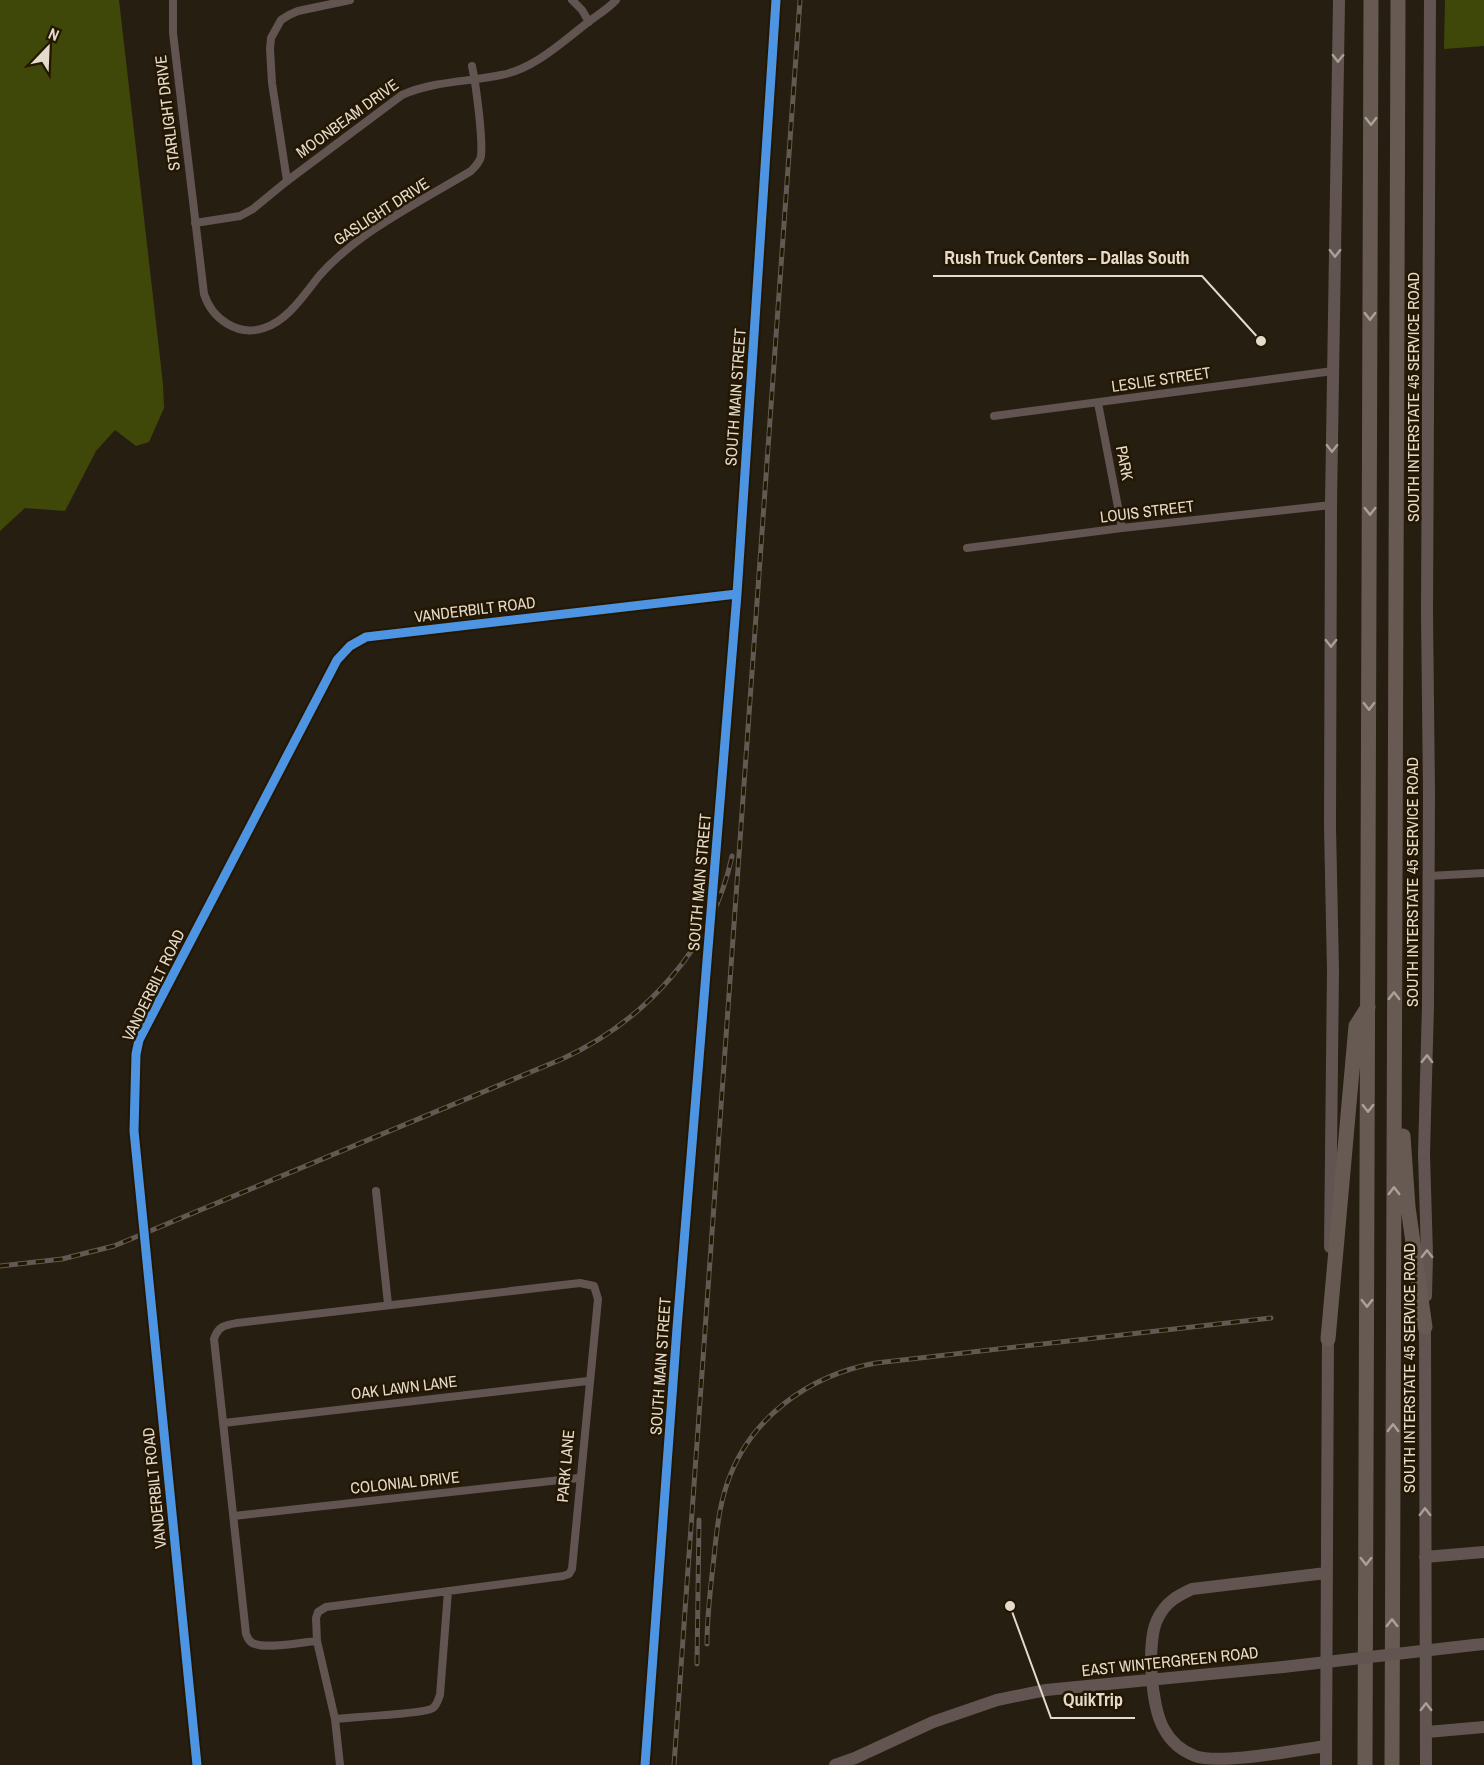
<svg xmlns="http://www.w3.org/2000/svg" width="1484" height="1765" font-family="'Archivo Narrow',sans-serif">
  <rect width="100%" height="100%" fill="#261e11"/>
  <!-- green -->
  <path fill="#404809" d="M0 0H119L163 384 164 408 149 442 136 446 115 430 96 451 65 511 25 508 0 531Z
    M1445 0H1484V46L1444 49Z"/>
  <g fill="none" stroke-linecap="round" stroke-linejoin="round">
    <!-- minor -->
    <path stroke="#615451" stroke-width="8" d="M173 0V33L204 294C212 319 238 337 264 328 288 321 305 293 320 275 358 232 421 201 471 171 475 167 480 162 481 156 483 138 476 85 472 66
      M572 0 582 10 589 22
      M287 181 272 83 270 49 271 38 281 20 289 15 298 11 350 0
      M195 223 240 216 253 209 287 181 402 95C433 81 468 82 501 75 534 69 562 42 587 23 597 15 608 9 616 0
      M1098 403 1122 528
      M994 416 1333 371
      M967 548 1122 528 1331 505
      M1428 876 1484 873
      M376 1191 388 1304
      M224 1423 588 1381
      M234 1516 579 1478
      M317 1641C301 1642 270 1649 255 1644 250 1643 248 1639 246 1634L214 1339C218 1326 225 1325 237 1323L580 1283 594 1286 598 1299 572 1569 569 1574 563 1576 326 1607 318 1612 316 1618 317 1641 335 1719 340 1765
      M335 1719C351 1717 424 1714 433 1708 437 1705 438 1700 440 1695L448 1591
      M197 1765 134 1131 136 1054 139 1040 337 660 350 646 366 637 737 594"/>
    <!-- tertiary -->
    <path stroke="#615451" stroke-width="10" d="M645 1765 677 1328 737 594 776 0"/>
    <!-- secondary -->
    <path stroke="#625551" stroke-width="12" d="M1330 1247 1333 970 1330 827 1331 505 1339 0
      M1426 1296 1427 1255 1424 1154 1428 1005 1429 792 1427 613 1430 0
      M1425 1319 1426 1765
      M1425 1557 1484 1552
      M1326 1573 1192 1589C1177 1596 1166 1602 1158 1618 1146 1640 1151 1707 1164 1729 1171 1742 1182 1751 1195 1756 1220 1765 1296 1750 1326 1746
      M1474 1645 1484 1644
      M1427 1732 1484 1727
      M835 1765 855 1758 933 1722 997 1700 1046 1690 1283 1667
      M1326 1765 1328 1330"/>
    <!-- motorway -->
    <path stroke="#675a53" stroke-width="15" d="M1403 1136 1408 1207 1425 1327
      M1328 1339 1356 1026 1368 1007
      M1365 1765 1371 0
      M1392 1765 1398 0"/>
    <!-- rail casing -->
    <g stroke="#625a52" stroke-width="5">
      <path id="rail" d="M0 1266 62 1259 114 1246 562 1059C645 1021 713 947 732 856
        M707 1644C707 1617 710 1592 713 1566 716 1539 718 1510 727 1484 749 1418 809 1375 876 1363L1271 1318
        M697 1664 699 1520
        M674 1765 800 0"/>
    </g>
    <!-- rail -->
    <use href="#rail" stroke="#241702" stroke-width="3" stroke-dasharray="9" stroke-linecap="butt"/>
    <!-- secondary-bridge -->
    <path stroke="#625551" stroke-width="12" d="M1283 1667 1474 1645"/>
    <!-- cycleway casing -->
    <g stroke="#241702" stroke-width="13">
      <path id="cycleway" d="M197 1765 134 1131 136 1054 139 1040 337 660 350 646 366 637 737 594
        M645 1765 677 1328 737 594 776 0"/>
    </g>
    <!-- cycleway -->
    <use href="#cycleway" stroke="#4d94e3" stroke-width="9"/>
  </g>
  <!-- one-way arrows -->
  <defs><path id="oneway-chevron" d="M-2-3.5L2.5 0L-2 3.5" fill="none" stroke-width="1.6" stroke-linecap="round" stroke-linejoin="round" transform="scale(1.5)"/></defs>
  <g stroke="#aa9f95">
    <use href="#oneway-chevron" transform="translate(1338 58) rotate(91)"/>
    <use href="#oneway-chevron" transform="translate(1335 253) rotate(91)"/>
    <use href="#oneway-chevron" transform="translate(1332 448) rotate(91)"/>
    <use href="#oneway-chevron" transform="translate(1331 643) rotate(90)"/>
    <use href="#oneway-chevron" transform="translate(1427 1059) rotate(-89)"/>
    <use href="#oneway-chevron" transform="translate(1427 1254) rotate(-90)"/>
    <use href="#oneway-chevron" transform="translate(1425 1512) rotate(-90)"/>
    <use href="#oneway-chevron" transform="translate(1426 1707) rotate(-90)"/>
  </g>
  <g stroke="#aca196">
    <use href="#oneway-chevron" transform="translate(1371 121) rotate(90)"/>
    <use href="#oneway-chevron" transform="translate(1370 316) rotate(90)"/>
    <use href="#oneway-chevron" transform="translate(1370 511) rotate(90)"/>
    <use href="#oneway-chevron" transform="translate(1369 706) rotate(90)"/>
    <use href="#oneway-chevron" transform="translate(1394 996) rotate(-90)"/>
    <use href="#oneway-chevron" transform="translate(1368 1108) rotate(90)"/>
    <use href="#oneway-chevron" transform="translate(1394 1191) rotate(-90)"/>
    <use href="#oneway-chevron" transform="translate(1367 1303) rotate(90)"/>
    <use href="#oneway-chevron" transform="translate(1393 1428) rotate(-90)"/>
    <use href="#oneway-chevron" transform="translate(1366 1561) rotate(90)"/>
    <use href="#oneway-chevron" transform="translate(1392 1623) rotate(-90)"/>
  </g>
  <g text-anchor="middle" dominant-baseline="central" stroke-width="5" stroke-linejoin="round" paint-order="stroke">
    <!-- street labels -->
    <g font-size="16" fill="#e4dbcd" stroke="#241702">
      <text transform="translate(167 113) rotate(-97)">STARLIGHT DRIVE</text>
      <text transform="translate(347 118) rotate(-36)">MOONBEAM DRIVE</text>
      <text transform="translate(381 211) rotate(-33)">GASLIGHT DRIVE</text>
      <text transform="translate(1161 379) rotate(-8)">LESLIE STREET</text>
      <text transform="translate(735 397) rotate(-86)">SOUTH MAIN STREET</text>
      <text transform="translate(1413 397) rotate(-90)">SOUTH INTERSTATE 45 SERVICE ROAD</text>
      <text transform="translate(1125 463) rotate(79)">PARK</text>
      <text transform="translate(1147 511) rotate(-7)">LOUIS STREET</text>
      <text transform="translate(475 609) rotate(-7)">VANDERBILT ROAD</text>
      <text transform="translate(699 882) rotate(-85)">SOUTH MAIN STREET</text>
      <text transform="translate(1412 882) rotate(-90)">SOUTH INTERSTATE 45 SERVICE ROAD</text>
      <text transform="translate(153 985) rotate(-64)">VANDERBILT ROAD</text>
      <text transform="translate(660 1366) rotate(-86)">SOUTH MAIN STREET</text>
      <text transform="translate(1409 1368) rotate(-90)">SOUTH INTERSTATE 45 SERVICE ROAD</text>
      <text transform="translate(404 1387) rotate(-7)">OAK LAWN LANE</text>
      <text transform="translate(565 1466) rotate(-85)">PARK LANE</text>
      <text transform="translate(405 1482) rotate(-6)">COLONIAL DRIVE</text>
      <text transform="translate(154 1488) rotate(-96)">VANDERBILT ROAD</text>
      <text transform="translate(1170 1661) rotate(-6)">EAST WINTERGREEN ROAD</text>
    </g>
  </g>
  <!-- callouts -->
  <path fill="none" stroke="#e4dbcd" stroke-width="2" d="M1261 341L1202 276H933M1010 1606L1051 1718H1135"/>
  <g fill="#e4dbcd" stroke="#241702" stroke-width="2">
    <circle cx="1261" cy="341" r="6"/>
    <circle cx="1010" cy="1606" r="6"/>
  </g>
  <g font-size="18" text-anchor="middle" font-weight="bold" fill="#e4dbcd" stroke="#241702" stroke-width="5" stroke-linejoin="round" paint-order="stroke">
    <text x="1067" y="264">Rush Truck Centers – Dallas South</text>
    <text x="1093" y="1706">QuikTrip</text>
  </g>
  <!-- north arrow -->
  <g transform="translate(48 48) rotate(23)" stroke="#241702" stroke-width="4.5" paint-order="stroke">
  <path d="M0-4.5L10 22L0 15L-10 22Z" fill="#e4dbcd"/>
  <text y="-9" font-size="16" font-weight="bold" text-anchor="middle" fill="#e4dbcd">N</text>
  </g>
</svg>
